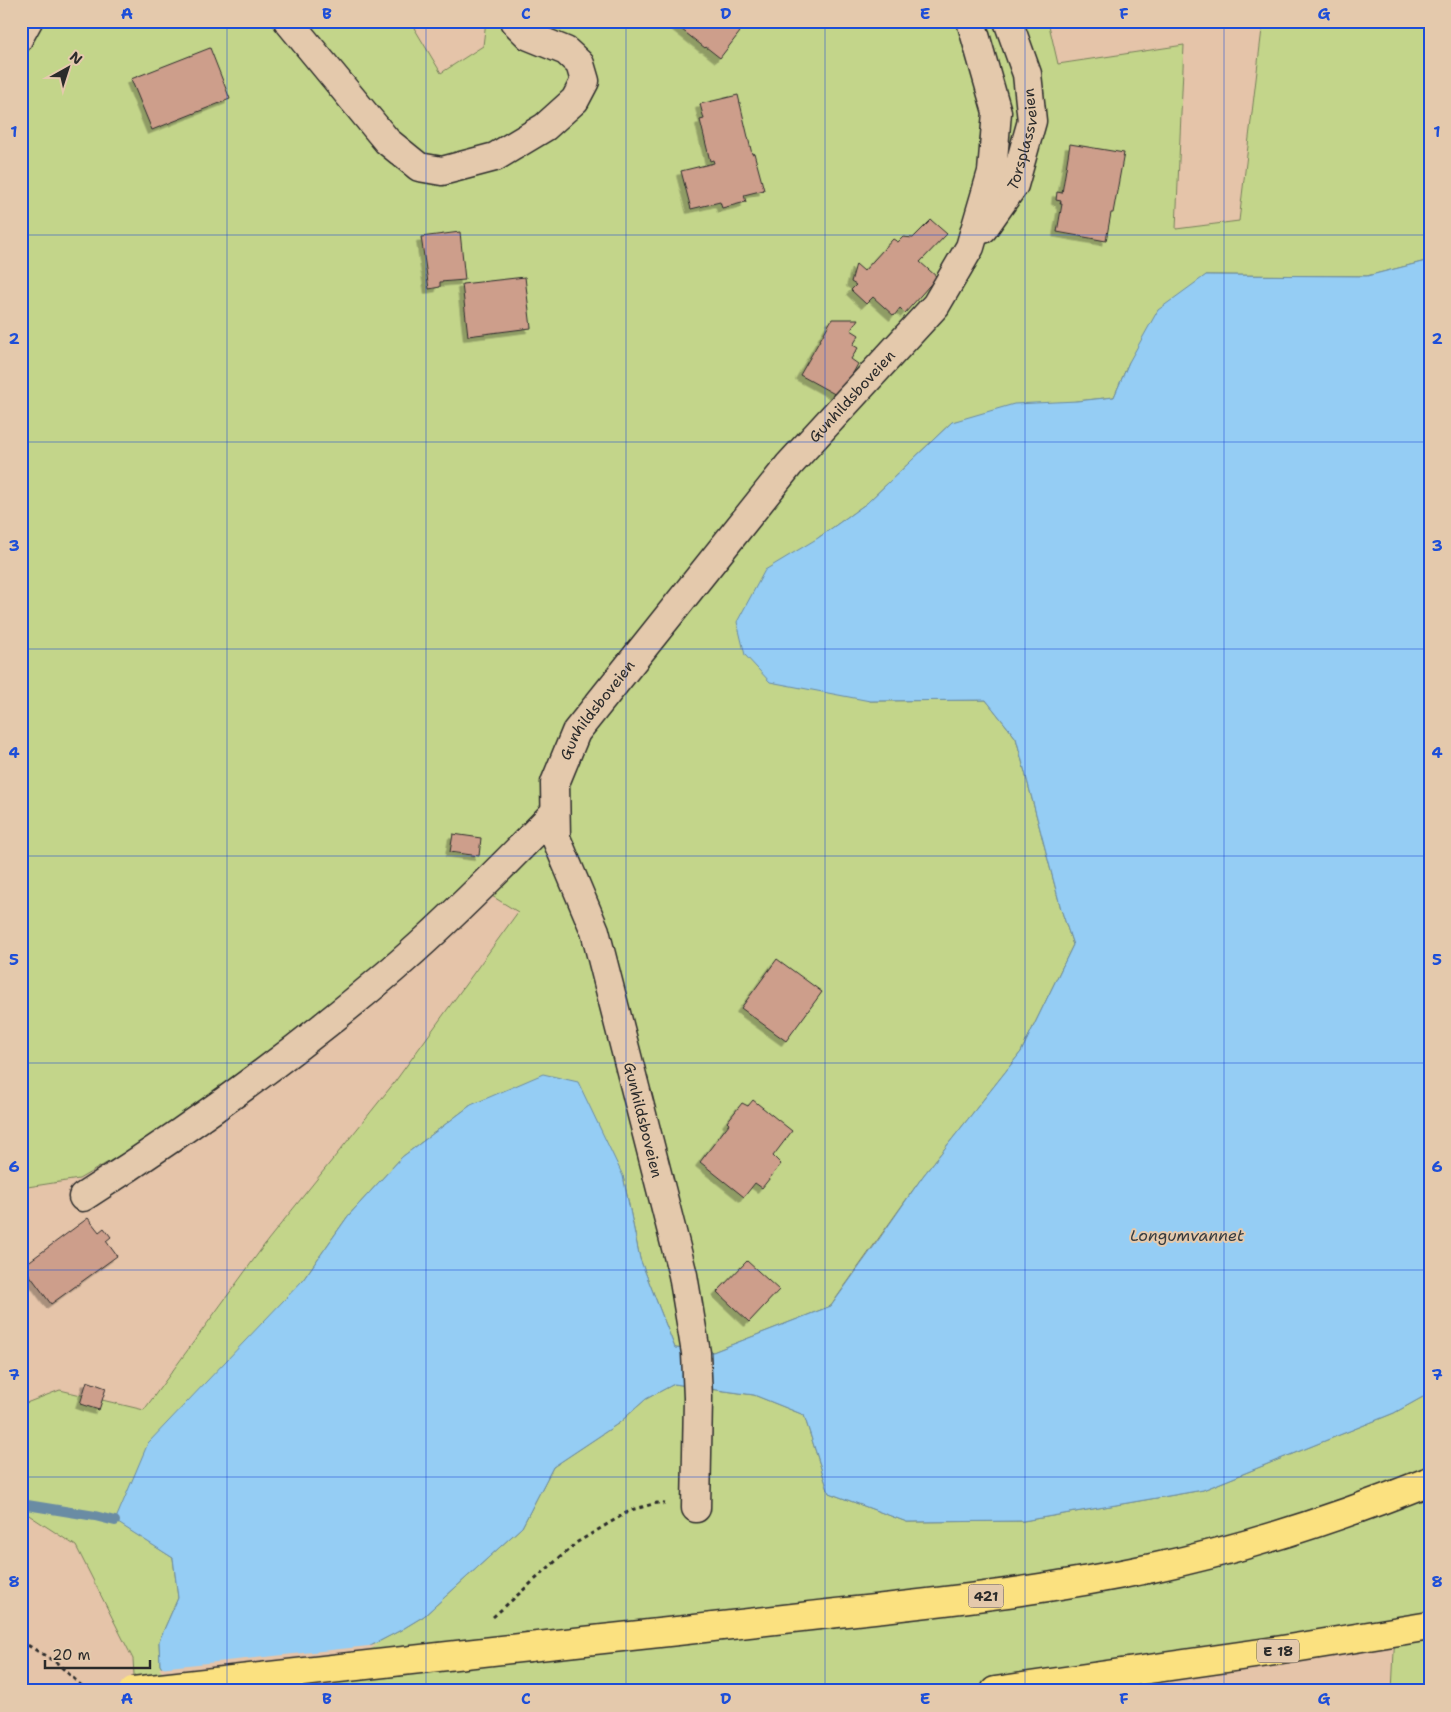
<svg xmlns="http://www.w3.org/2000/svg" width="1451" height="1712" font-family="'Shantell Sans',sans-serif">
  <defs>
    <filter id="shadow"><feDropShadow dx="-4.5" dy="4.5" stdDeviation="0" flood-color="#0004"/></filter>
  </defs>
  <rect width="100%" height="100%" fill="#e5c4a9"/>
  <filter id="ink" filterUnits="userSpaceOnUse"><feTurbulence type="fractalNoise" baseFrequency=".02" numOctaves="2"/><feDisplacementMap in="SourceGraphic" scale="10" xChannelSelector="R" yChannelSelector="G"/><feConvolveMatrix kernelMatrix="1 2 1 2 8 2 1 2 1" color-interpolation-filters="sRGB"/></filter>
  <g filter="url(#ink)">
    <!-- green -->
    <path fill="#c3d58a" stroke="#77805a" d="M21 21H410L441 73 483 46 486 21H1048L1058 64 1184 45 1176 229 1239 221 1263 21H1430V260L1367 276 1206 275 1129 362 1114 397 1077 401 952 422 867 503 818 538 870 701 986 700 1016 738 1061 909 1073 945 1021 1052 923 1176 837 1297 831 1306 713 1352 675 1348 640 1259 623 1176 471 1105 402 1157 348 1216 303 1280 116 1521 173 1558 178 1598 159 1641 160 1665 177 1691H135L133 1659 76 1546 21 1510V1405L60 1390 144 1410 268 1240 394 1083 518 912 482 890 329 1034 79 1179 21 1188Z
      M674 1384 754 1395 804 1415 829 1493 907 1522 1023 1521 1203 1490 1394 1413 1430 1393V1691H1392L1395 1631 1200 1663 1105 1691H328L355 1654 401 1630 424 1616 522 1527 553 1467 619 1423 646 1399Z"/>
    <!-- water -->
    <path fill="#95cdf4" stroke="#6b8ca4" d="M1430 260V1393L1394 1413 1203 1490 1023 1521 907 1522 829 1493 804 1415 754 1395 674 1384 646 1399 619 1423 553 1467 522 1527 424 1616 401 1630 355 1654 177 1691 160 1665 159 1641 178 1598 173 1558 115 1521 148 1443 303 1280 348 1216 402 1157 471 1105 543 1074 578 1082 623 1176 640 1259 675 1348 713 1352 831 1306 877 1242 923 1176 1021 1052 1073 945 1061 909 1016 738 986 700 870 701 770 682 745 655 737 622 765 570 818 538 867 503 952 422 1014 404 1077 401 1114 397 1129 362 1158 310 1206 275 1367 276Z"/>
    <!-- pier -->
    <path fill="#e5c4a9" d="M378 1645 356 1656 331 1691H174L159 1668Z"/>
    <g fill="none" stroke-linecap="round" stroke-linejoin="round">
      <!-- stream -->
      <path stroke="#6b8ca4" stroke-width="10" d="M21 1504 95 1516 115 1521"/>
    </g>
    <!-- building -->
    <path fill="#cd9e8b" stroke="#2b2b2b" filter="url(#shadow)" d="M728 21 740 32 720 58 706 47 705 48 672 22Z
      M210 48 230 99 152 130 131 79Z
      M738 95 752 154 754 153 764 190 744 195 746 202 722 208 720 202 691 209 681 171 714 163 713 160 710 161 700 120 704 119 700 104Z
      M1070 144 1124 153 1113 213H1111L1106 241 1057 232 1062 204H1060L1061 201 1056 200 1057 192 1062 193Z
      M931 220 947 234 920 262 937 277 905 313 900 308 894 316 873 297 866 304 851 290 856 285 851 282 856 264 864 271 893 239 898 242 903 237 913 238Z
      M460 232 465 280 440 282V287L429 289 421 237Z
      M525 277 531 328 468 336 462 284Z
      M832 319H858L851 330 859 335 853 345 858 348 851 359 858 364 840 397 800 375Z
      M453 834 481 838 479 856 450 852Z
      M777 959 822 992 786 1041 741 1008Z
      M753 1100 792 1131 773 1156 781 1164 762 1188 755 1183 744 1197 700 1162 729 1124 727 1122 742 1103 748 1106Z
      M88 1218 99 1232 104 1228 111 1237 106 1241 117 1256 51 1304 23 1266Z
      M747 1261 779 1290 749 1322 717 1292Z
      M87 1381 106 1388 99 1410 80 1404Z"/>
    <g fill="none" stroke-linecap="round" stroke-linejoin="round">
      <!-- lane casing -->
      <g stroke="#2b2b2b" stroke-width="22">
        <path id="lane" d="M21 43 33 21"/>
      </g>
      <!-- street casing -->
      <g stroke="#2b2b2b" stroke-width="31">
        <g id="street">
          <path d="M288 21 387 141 419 167 442 171 495 157 545 127 575 100 585 81 580 64 566 51 529 36 514 21"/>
          <path id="s1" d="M983 229 1014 185 1032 121 1027 74 1008 21"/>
          <path d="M83 1197C191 1128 295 1053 392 970 449 921 503 866 555 812"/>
          <path id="s2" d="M696 1508 698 1398 696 1353 683 1275 595 931 556 838 555 783 576 732 789 465 936 305 970 247 992 172 997 112 971 21"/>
        </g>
      </g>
      <!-- primary casing -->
      <g stroke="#2b2b2b" stroke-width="31">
        <path id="primary" d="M529 1647C632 1636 734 1625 837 1613 942 1602 1048 1590 1152 1568 1248 1548 1340 1517 1430 1481"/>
      </g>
      <!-- highway casing -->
      <g stroke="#2b2b2b" stroke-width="31">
        <path id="highway" d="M995 1691 1282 1650 1430 1626"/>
      </g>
      <!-- path -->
      <path stroke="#2b2b2b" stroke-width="3" stroke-dasharray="4 4" stroke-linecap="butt" d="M493 1617 576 1543 631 1510 657 1503 665 1504
        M21 1641 57 1663 87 1691"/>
      <!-- lane -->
      <use href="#lane" stroke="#e4c9ac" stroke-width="19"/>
      <!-- street -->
      <use href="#street" stroke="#e4c9ac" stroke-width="28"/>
      <!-- primary -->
      <use href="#primary" stroke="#fbe180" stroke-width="28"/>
      <!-- highway -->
      <use href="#highway" stroke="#fbe180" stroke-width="28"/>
      <!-- primary-bridge casing -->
      <g stroke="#2b2b2b" stroke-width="31" stroke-linecap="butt">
        <path id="primary-bridge" d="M133 1691 529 1647"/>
      </g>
      <!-- primary-bridge -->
      <use href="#primary-bridge" stroke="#fbe180" stroke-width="28"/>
    </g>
  </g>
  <!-- grid -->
  <path fill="none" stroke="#1d4ed8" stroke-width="1" stroke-opacity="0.55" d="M227 21V1691M426 21V1691M626 21V1691M825 21V1691M1025 21V1691M1224 21V1691M21 235H1430M21 442H1430M21 649H1430M21 856H1430M21 1063H1430M21 1270H1430M21 1477H1430"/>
  <g text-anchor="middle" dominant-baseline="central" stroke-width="4" stroke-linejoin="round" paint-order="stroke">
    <!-- shield labels -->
    <g fill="#e4c9ac" stroke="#625a52" stroke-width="1">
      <rect x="968.5" y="1584.5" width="35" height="23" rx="4"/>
      <rect x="1257" y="1639.5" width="42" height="23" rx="4"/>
    </g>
    <g font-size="14" font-weight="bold" fill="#2b2b2b">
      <text x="986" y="1596">421</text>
      <text x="1278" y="1651">E 18</text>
    </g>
    <!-- street labels -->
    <g font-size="15" fill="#2b2b2b" stroke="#e4c9ac">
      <text stroke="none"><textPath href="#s1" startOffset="101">Torsplassveien</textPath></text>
      <text stroke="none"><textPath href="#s2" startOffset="1235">Gunhildsboveien</textPath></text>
      <text stroke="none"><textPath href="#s2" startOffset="830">Gunhildsboveien</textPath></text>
      <text transform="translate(643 1120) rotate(76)">Gunhildsboveien</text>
    </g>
    <!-- water labels -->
    <g font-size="16" font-style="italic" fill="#363b3f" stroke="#e4c9ac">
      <text x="1187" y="1235">Longumvannet</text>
    </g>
  </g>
  <!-- margin -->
  <rect width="1451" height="1712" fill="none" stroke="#e4c9ac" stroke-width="55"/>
  <!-- north arrow -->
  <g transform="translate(68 68) rotate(39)" stroke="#e4c9ac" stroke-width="4" paint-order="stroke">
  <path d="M0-4L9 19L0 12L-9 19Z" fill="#2b2b2b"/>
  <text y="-8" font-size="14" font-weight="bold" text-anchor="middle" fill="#2b2b2b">N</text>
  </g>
  <!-- scale -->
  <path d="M45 1660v8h105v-8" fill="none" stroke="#2b2b2b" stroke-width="2.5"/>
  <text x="52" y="1660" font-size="15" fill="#2b2b2b" stroke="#e4c9ac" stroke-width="4" paint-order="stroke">20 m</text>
  <rect x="28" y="28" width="1396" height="1656" fill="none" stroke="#1d4ed8" stroke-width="2"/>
  <g font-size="16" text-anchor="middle" font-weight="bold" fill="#1d4ed8">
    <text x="127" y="19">A</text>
    <text x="327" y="19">B</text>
    <text x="526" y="19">C</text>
    <text x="726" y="19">D</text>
    <text x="925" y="19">E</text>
    <text x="1124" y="19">F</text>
    <text x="1324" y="19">G</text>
    <text x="14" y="137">1</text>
    <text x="1437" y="137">1</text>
    <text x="14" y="344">2</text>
    <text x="1437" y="344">2</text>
    <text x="14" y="551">3</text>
    <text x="1437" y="551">3</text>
    <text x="14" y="758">4</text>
    <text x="1437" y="758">4</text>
    <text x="14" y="965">5</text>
    <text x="1437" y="965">5</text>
    <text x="14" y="1172">6</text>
    <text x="1437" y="1172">6</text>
    <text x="14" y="1380">7</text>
    <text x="1437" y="1380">7</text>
    <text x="14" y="1587">8</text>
    <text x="1437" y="1587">8</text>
    <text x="127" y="1704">A</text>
    <text x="327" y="1704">B</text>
    <text x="526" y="1704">C</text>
    <text x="726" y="1704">D</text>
    <text x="925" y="1704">E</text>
    <text x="1124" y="1704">F</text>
    <text x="1324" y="1704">G</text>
  </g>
</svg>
